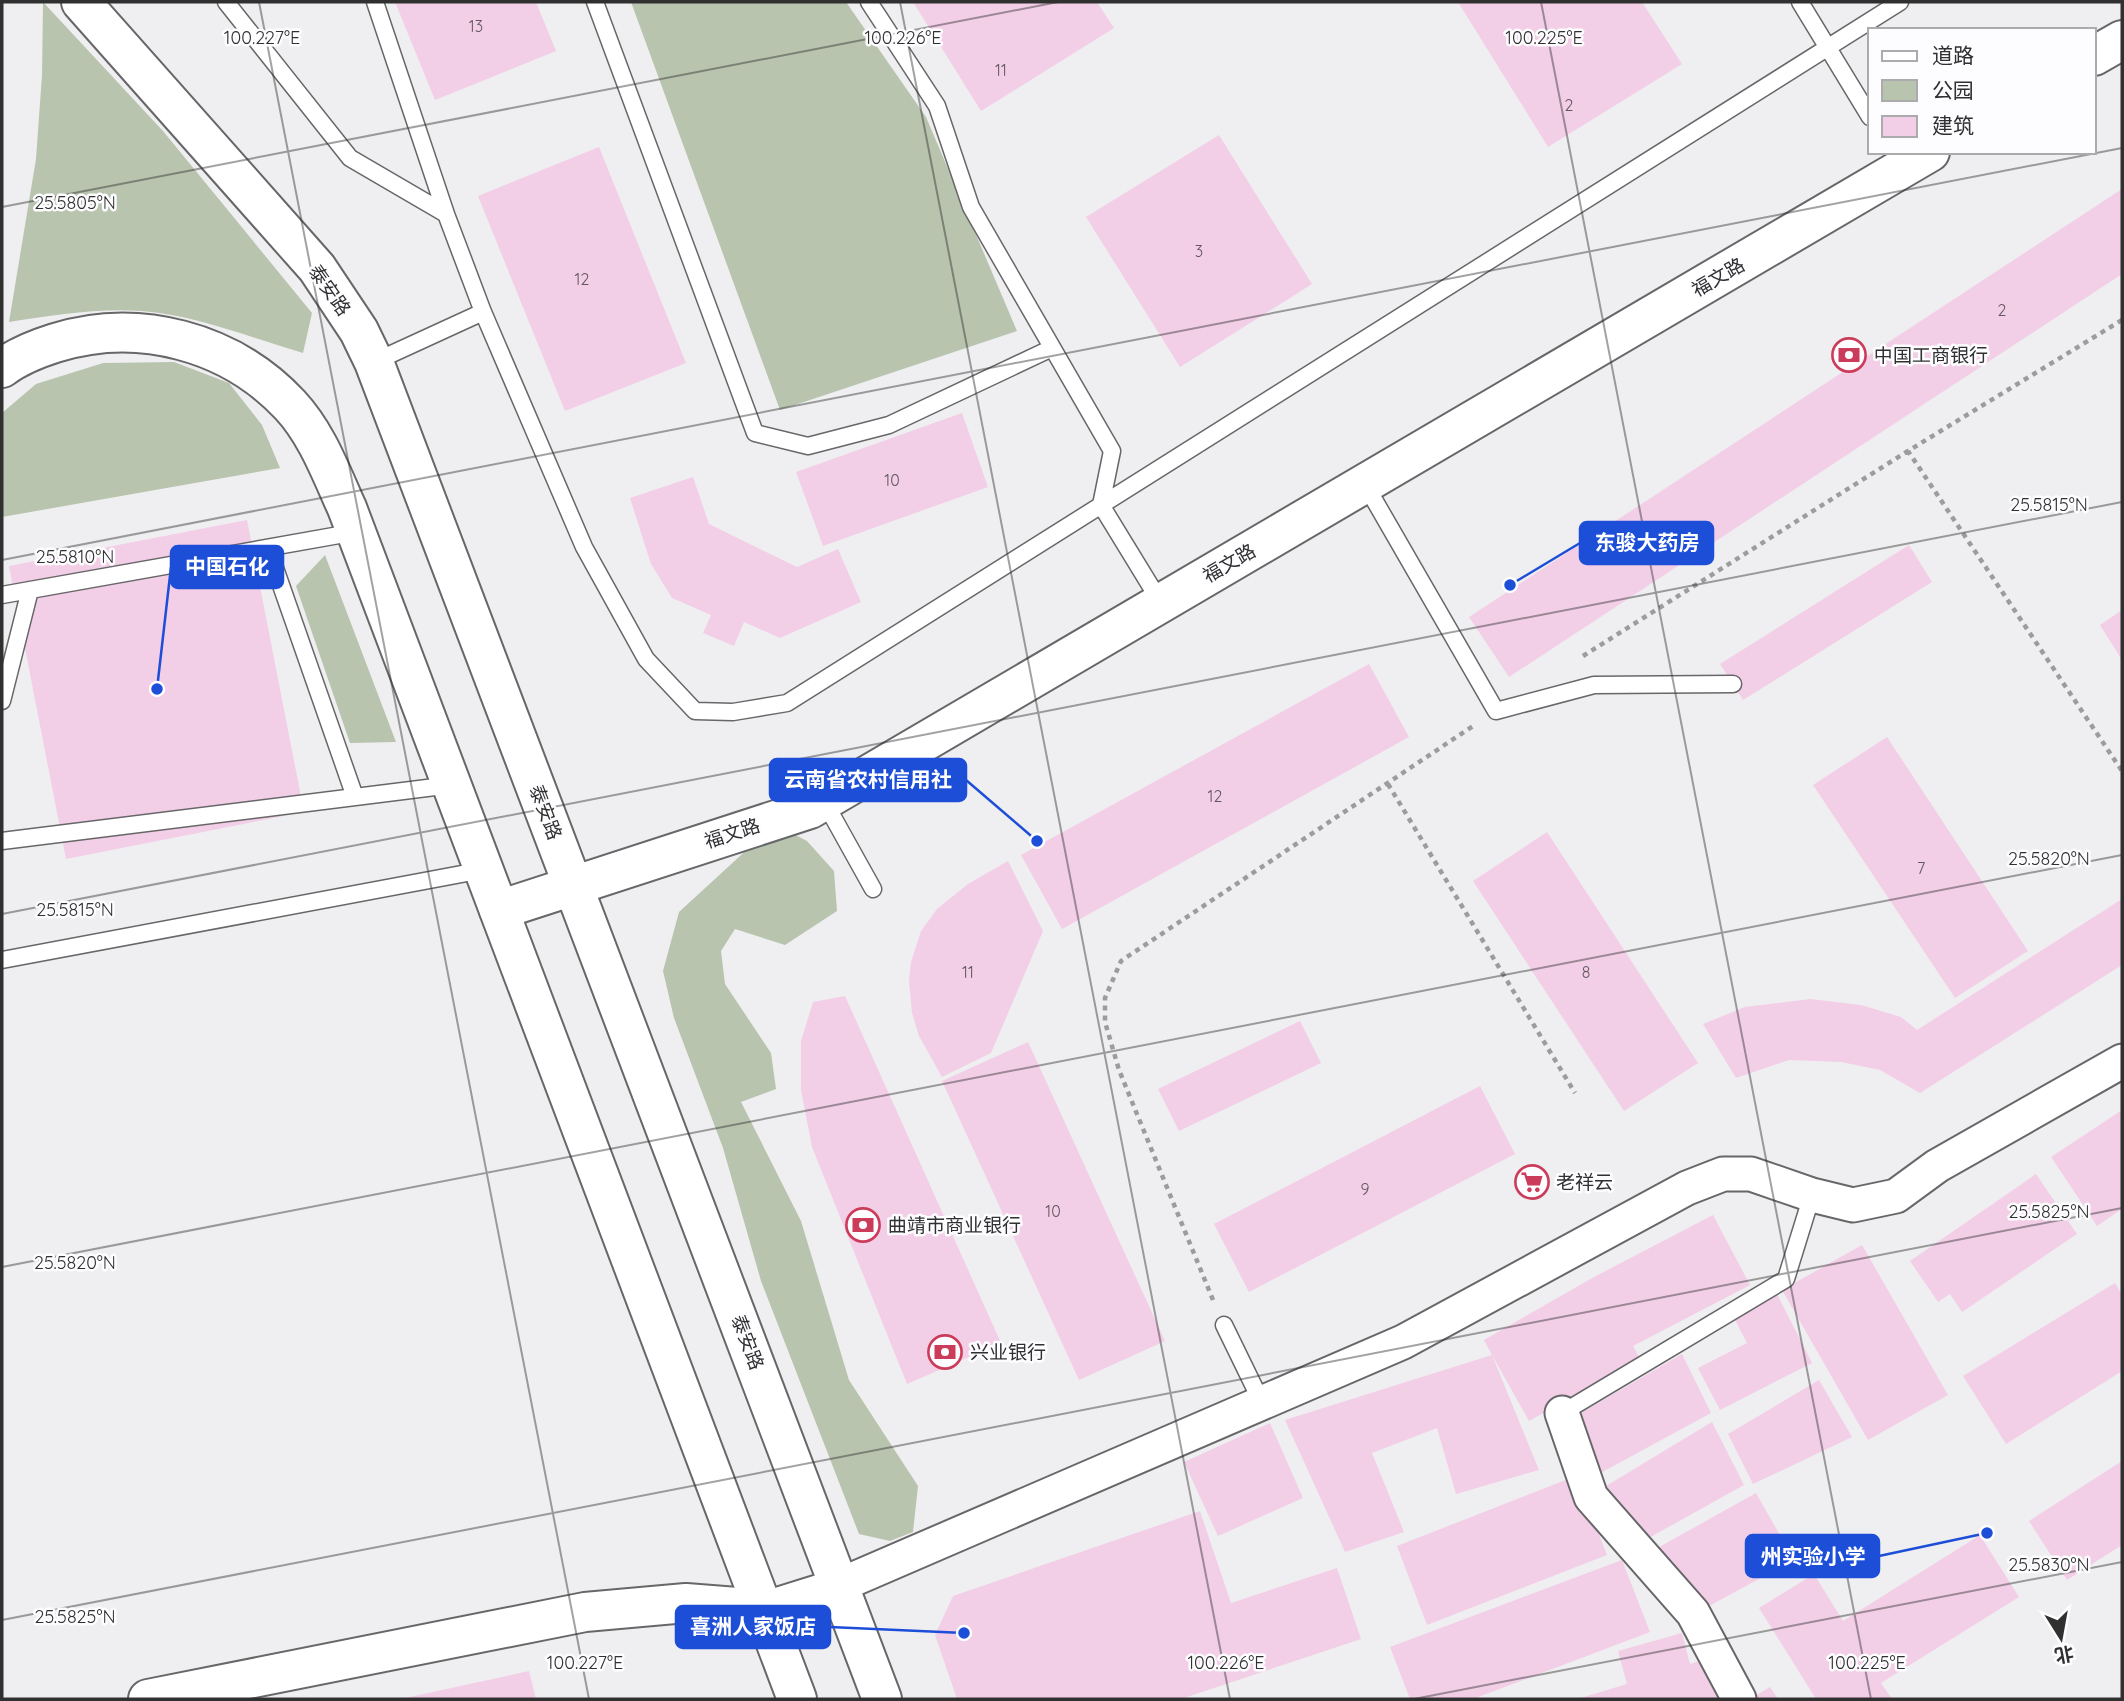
<svg xmlns="http://www.w3.org/2000/svg" width="2124" height="1701" font-family="Quicksand,'Noto Sans SC',sans-serif">
  <rect width="100%" height="100%" fill="#efeff1"/>
  <!-- green -->
  <path fill="#b8c4ae" d="M43 2 163 131 312 313 303 353C252 338 195 315 142 311 97 308 54 315 9 322L36 159 42 75Z
    M631 2H846L926 117 1017 331 780 410Z
    M174 362 229 383 262 425 280 468 2 517V413L36 384 103 363Z
    M325 555 396 742 350 743 296 586Z
    M784 829 807 841 834 871 837 911 785 945 735 929 721 951 725 984 771 1053 776 1089 741 1102 801 1221 849 1380 918 1486 913 1532 890 1541 859 1534 761 1281 723 1148 674 1018 663 971 679 912 752 845Z"/>
  <!-- building -->
  <path fill="#f3cee7" d="M395 2H536L556 51 435 100Z
    M913 2H1097L1114 28 981 111Z
    M1458 2H1642L1682 64 1548 147Z
    M1219 135 1312 284 1180 367 1086 217Z
    M599 147 686 363 565 411 478 196Z
    M2122 189V274L1509 677 1469 617Z
    M962 413 988 487 823 546 796 472Z
    M693 477 709 524 797 567 838 549 861 602 780 638 744 622 734 646 703 633 711 615 672 598 651 564 630 498Z
    M247 520 304 812 66 859 9 566Z
    M1909 545 1932 582 1743 700 1720 664Z
    M2122 610V660L2100 625Z
    M1369 664 1409 737 1062 929 1021 855Z
    M1887 737 2028 951 1955 998 1813 785Z
    M1547 832 1698 1063 1624 1111 1473 881Z
    M1008 861 1043 931 991 1053 942 1077 919 1036 912 1013 909 981 911 962 921 931 937 909 968 884Z
    M2122 899V965L1920 1093 1880 1070 1841 1062 1789 1060 1736 1078 1703 1024 1745 1007 1810 999 1861 1005 1901 1017 1917 1030Z
    M845 996 1001 1343 907 1384 812 1147 801 1090V1041L813 1002Z
    M1300 1021 1321 1063 1179 1131 1158 1089Z
    M1028 1042 1165 1341 1079 1380 942 1081Z
    M1480 1086 1515 1154 1249 1292 1214 1224Z
    M2122 1110V1209L2097 1226 2051 1157Z
    M2036 1174 2077 1234 1962 1312 1950 1294 1938 1302 1910 1261Z
    M1713 1215 1750 1285 1633 1346 1640 1359 1529 1421 1492 1355 1539 1470 1456 1494 1437 1428 1372 1453 1404 1532 1345 1552 1285 1420 1492 1355 1484 1340 1594 1277Z
    M1862 1245 1948 1395 1868 1440 1782 1290Z
    M2115 1283 2122 1295V1371L2006 1444 1963 1376Z
    M1777 1294 1812 1363 1720 1410 1698 1368 1747 1343 1733 1316Z
    M1682 1354 1711 1413 1595 1476 1574 1417Z
    M1819 1380 1852 1437 1753 1484 1728 1434Z
    M1712 1422 1744 1485 1647 1539 1601 1489Z
    M1270 1423 1303 1498 1218 1536 1184 1462Z
    M2122 1461V1545L2067 1580 2029 1521Z
    M1576 1476 1607 1555 1427 1625 1397 1546Z
    M1756 1493 1794 1560 1711 1605 1689 1599 1652 1551Z
    M1200 1511 1231 1603 1337 1568 1361 1639 1181 1699H957L935 1635 953 1596Z
    M1980 1535 2019 1597 1881 1683 1892 1699H1816L1759 1608 1814 1574 1843 1621Z
    M1622 1560 1650 1632 1473 1699H1410L1390 1647Z
    M1682 1633 1690 1664 1709 1658 1721 1699H1577L1627 1684 1618 1651Z
    M529 1671 536 1699H405V1698Z
    M1770 1687 1778 1699H1750Z"/>
  <g fill="none" stroke-linecap="round" stroke-linejoin="round">
    <!-- service casing -->
    <g stroke="#676769" stroke-width="19">
      <path id="service" d="M226 2 350 158 446 214
        M375 2 446 214 483 312 584 547 646 659 695 711 733 712 787 703 1900 2
        M595 2 755 433 808 446 889 425 1052 348
        M869 2 937 106 971 207 1112 451 1101 505 1161 603
        M1800 2 1870 117
        M374 362 483 312
        M1365 484 1496 711 1594 685 1733 684
        M268 548 355 797
        M2 595 356 532
        M2 701 30 590
        M824 801 873 889
        M2 841 451 785
        M2 960 483 870
        M1224 1325 1262 1403
        M1562 1413 1786 1279 1812 1195"/>
    </g>
    <!-- minor casing -->
    <g stroke="#676769" stroke-width="37">
      <path id="minor" d="M1562 1413 1591 1497 1693 1613 1739 1699
        M763 1609 840 1585 1403 1342 1687 1188 1723 1174H1751L1812 1195 1853 1205 1896 1196 1937 1166 2122 1061"/>
    </g>
    <!-- tertiary casing -->
    <g stroke="#676769" stroke-width="42">
      <path id="tertiary" d="M2094 56 2122 40
        M499 910 810 809 1930 152
        M148 1699 585 1612 686 1603 763 1609"/>
    </g>
    <!-- secondary casing -->
    <g stroke="#676769" stroke-width="42">
      <path id="secondary" d="M81 2 317 268 359 331 374 362 882 1699
        M2 368C18 356 36 349 55 343 138 317 230 341 290 405 317 434 331 473 347 508L797 1699"/>
    </g>
    <!-- path -->
    <path stroke="#9c9c9e" stroke-width="4.5" stroke-dasharray="5 5" stroke-linecap="butt" d="M2122 320 1908 451 2122 771
      M1583 656 1908 451
      M1388 784 1575 1093
      M1213 1300 1119 1070 1105 1022V998L1121 961 1473 726"/>
    <!-- service -->
    <use href="#service" stroke="#fff" stroke-width="16"/>
    <!-- minor -->
    <use href="#minor" stroke="#fff" stroke-width="33"/>
    <!-- tertiary -->
    <use href="#tertiary" stroke="#fff" stroke-width="38"/>
    <!-- secondary -->
    <use href="#secondary" stroke="#fff" stroke-width="38"/>
  </g>
  <!-- ticks -->
  <path fill="none" stroke="#303031" stroke-width="2" stroke-opacity="0.45" d="M259 2 589 1699M900 2 1230 1699M1541 2 1871 1699M2 207 1058 2M2 560 2122 148M2 914 2122 502M2 1267 2122 855M2 1620 2122 1208M1414 1699 2122 1562"/>
  <!-- icons -->
  <defs>
    <g id="bank-ring" transform="scale(1.75)"><circle r="9.5" fill="#fdfdff" stroke="#cb3c5a" stroke-width="1.5"/><path d="M-6-4H6V4H-6ZM0-2.3a2.3 2.3 0 1 0 0 4.6a2.3 2.3 0 1 0 0-4.6Z" fill="#cb3c5a"/></g>
    <g id="supermarket-ring" transform="scale(1.75)"><circle r="9.5" fill="#fdfdff" stroke="#cb3c5a" stroke-width="1.5"/><path d="M-6-5.5h2.5l.6 2H6L4.5 2H-2.5L-4.4-4H-6ZM-1.5 3.2a1.3 1.3 0 1 0 .1 0ZM3 3.2a1.3 1.3 0 1 0 .1 0Z" fill="#cb3c5a"/></g>
  </defs>
  <g fill-rule="evenodd">
    <use href="#bank-ring" x="1849" y="355"/>
    <use href="#supermarket-ring" x="1532" y="1182"/>
    <use href="#bank-ring" x="863" y="1225"/>
    <use href="#bank-ring" x="945" y="1352"/>
  </g>
  <g text-anchor="middle" dominant-baseline="central" stroke-width="5" stroke-linejoin="round" paint-order="stroke">
    <!-- number labels -->
    <g font-size="16" fill="#61585e">
      <text x="476" y="26">13</text>
      <text x="1001" y="70">11</text>
      <text x="1569" y="105">2</text>
      <text x="1199" y="251">3</text>
      <text x="582" y="279">12</text>
      <text x="2002" y="310">2</text>
      <text x="892" y="480">10</text>
      <text x="1215" y="796">12</text>
      <text x="1921" y="868">7</text>
      <text x="968" y="972">11</text>
      <text x="1586" y="972">8</text>
      <text x="1365" y="1189">9</text>
      <text x="1053" y="1211">10</text>
    </g>
    <!-- street labels -->
    <g font-size="19" fill="#303031" stroke="#fdfdff">
      <text transform="translate(1718 277) rotate(-30)">福文路</text>
      <text transform="translate(330 290) rotate(55)">泰安路</text>
      <text transform="translate(1229 563) rotate(-30)">福文路</text>
      <text transform="translate(546 812) rotate(69)">泰安路</text>
      <text transform="translate(732 833) rotate(-18)">福文路</text>
      <text transform="translate(748 1342) rotate(69)">泰安路</text>
    </g>
    <!-- poi labels -->
    <g font-size="19" fill="#303031" stroke="#fdfdff" text-anchor="start">
      <text x="1874" y="355">中国工商银行</text>
      <text x="1556" y="1182">老祥云</text>
      <text x="888" y="1225">曲靖市商业银行</text>
      <text x="970" y="1352">兴业银行</text>
    </g>
  </g>
  <g font-size="18" text-anchor="middle" fill="#303031" stroke="#fdfdff" stroke-width="5" stroke-linejoin="round" paint-order="stroke">
    <text x="262" y="44">100.227°E</text>
    <text x="903" y="44">100.226°E</text>
    <text x="1544" y="44">100.225°E</text>
    <text x="75" y="209">25.5805°N</text>
    <text x="2049" y="511">25.5815°N</text>
    <text x="75" y="563">25.5810°N</text>
    <text x="2049" y="865">25.5820°N</text>
    <text x="75" y="916">25.5815°N</text>
    <text x="2049" y="1218">25.5825°N</text>
    <text x="75" y="1269">25.5820°N</text>
    <text x="2049" y="1571">25.5830°N</text>
    <text x="75" y="1623">25.5825°N</text>
    <text x="585" y="1669">100.227°E</text>
    <text x="1226" y="1669">100.226°E</text>
    <text x="1867" y="1669">100.225°E</text>
  </g>
  <!-- callouts -->
  <path fill="none" stroke="#1d4ed8" stroke-width="2.5" d="M1510 585L1580 543M157 689L171 567M1037 841L966 780M1987 1533L1879 1556M964 1633L830 1627"/>
  <g fill="#1d4ed8" stroke="#fdfdff" stroke-width="2.5">
    <circle cx="1510" cy="585" r="7"/>
    <circle cx="157" cy="689" r="7"/>
    <circle cx="1037" cy="841" r="7"/>
    <circle cx="1987" cy="1533" r="7"/>
    <circle cx="964" cy="1633" r="7"/>
  </g>
  <g fill="#1d4ed8" stroke="#1d4ed8" stroke-width="2.5">
    <rect x="1580" y="522" width="133" height="42" rx="7"/>
    <rect x="171" y="546" width="112" height="42" rx="7"/>
    <rect x="770" y="759" width="196" height="42" rx="7"/>
    <rect x="1746" y="1535" width="133" height="42" rx="7"/>
    <rect x="676" y="1606" width="154" height="42" rx="7"/>
  </g>
  <g font-size="21" text-anchor="middle" font-weight="bold" fill="#fff">
    <text x="1647" y="550">东骏大药房</text>
    <text x="227" y="574">中国石化</text>
    <text x="868" y="787">云南省农村信用社</text>
    <text x="1813" y="1564">州实验小学</text>
    <text x="753" y="1634">喜洲人家饭店</text>
  </g>
  <!-- border -->
  <rect width="2124" height="1701" fill="none" stroke="#303031" stroke-width="7"/>
  <!-- legend -->
  <rect x="1868" y="28" width="228" height="126" fill="#fdfdff" stroke="#ababad" stroke-width="2"/>
  <rect x="1882" y="51" width="35" height="10" fill="#ffffff" stroke="#ababad" stroke-width="2"/>
  <text x="1932" y="63" font-size="21" fill="#303031">道路</text>
  <rect x="1882" y="80" width="35" height="21" fill="#b8c4ae" stroke="#ababad" stroke-width="2"/>
  <text x="1932" y="98" font-size="21" fill="#303031">公园</text>
  <rect x="1882" y="116" width="35" height="21" fill="#f3cee7" stroke="#ababad" stroke-width="2"/>
  <text x="1932" y="133" font-size="21" fill="#303031">建筑</text>
  <!-- north arrow -->
  <g transform="translate(2061 1638) rotate(169)" stroke="#fdfdff" stroke-width="5" paint-order="stroke">
  <path d="M0-5L12 26L0 18L-12 26Z" fill="#303031"/>
  <text y="-10" font-size="19" font-weight="bold" text-anchor="middle" fill="#303031">北</text>
  </g>
</svg>
